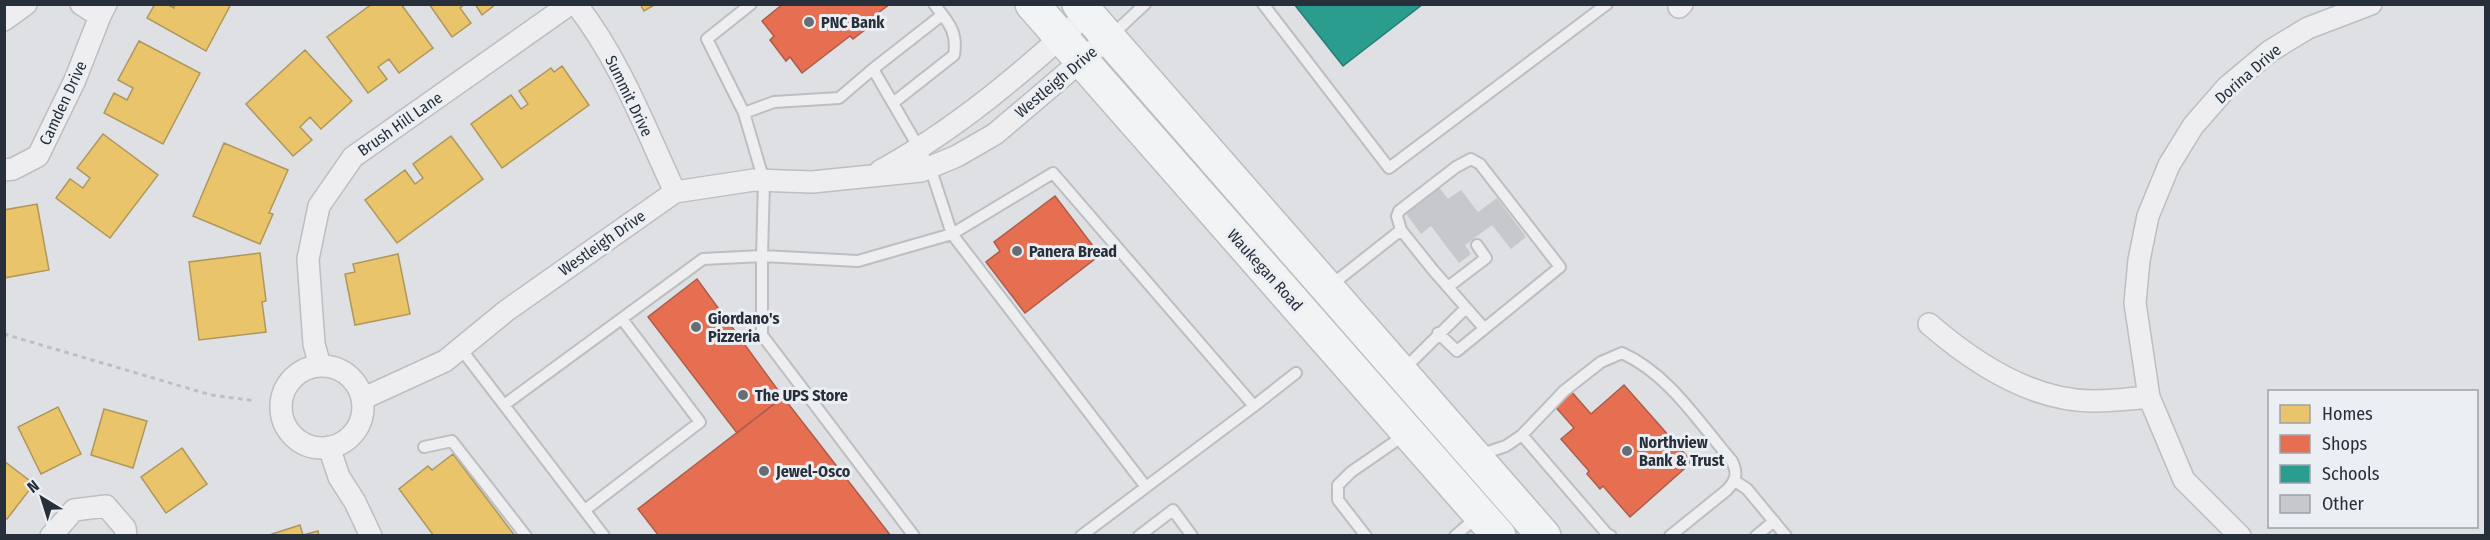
<svg xmlns="http://www.w3.org/2000/svg" width="2490" height="540" font-family="'Fira Sans Condensed',sans-serif">
  <rect width="100%" height="100%" fill="#dee0e3"/>
  <!-- homes -->
  <path fill="#e9c46a" stroke="#af975c" stroke-width="1.5" d="M155 4H167L174 8 175 4H231L206 51 147 18Z
    M372 4H401L433 48 399 73 389 59 378 67 387 79 368 93 327 37Z
    M429 4H465L460 8 471 23 452 37Z
    M475 4H496L482 15Z
    M640 4H656L644 11Z
    M139 41 200 73 163 144 104 113 114 93 127 100 133 88 118 80Z
    M305 50 352 101 321 129 310 117 300 127 312 140 293 156 246 104Z
    M562 66 589 105 502 168 471 124 511 95 521 109 528 104 519 91 551 68 554 72Z
    M103 134 158 175 110 238 56 198 70 179 83 188 90 178 77 168Z
    M451 136 483 179 397 243 365 200 405 170 415 184 423 178 413 164Z
    M224 143 288 170 269 213 273 214 260 244 193 216Z
    M37 204 49 270 4 278V210Z
    M260 253 266 301 262 302 266 332 199 340 189 262Z
    M398 254 410 314 355 325 345 274 355 272 353 264Z
    M58 407 81 454 41 474 18 427Z
    M104 409 147 421 133 468 91 455Z
    M182 448 207 484 166 513 141 477Z
    M453 454 515 536H434L399 489 428 466 432 470Z
    M4 461 34 484 7 519 4 517Z
    M300 525 303 535 318 531 319 536H266Z"/>
  <!-- shops -->
  <path fill="#e76f51" stroke="#ad5c4a" stroke-width="1.5" d="M783 4H890L866 22 870 26 853 39 850 36 802 73 790 57 786 61 770 40 774 36 762 21Z
    M1055 196 1100 255 1025 313 986 262 1000 251 994 242Z
    M697 279 783 397 737 433 648 317Z
    M1624 385 1692 462 1630 517 1603 486 1600 489 1587 474 1589 471 1561 439 1574 428 1553 404 1570 390 1591 414Z
    M783 397 891 536H659L638 509Z"/>
  <!-- schools -->
  <path fill="#2a9d8f" stroke="#297c76" stroke-width="1.5" d="M1294 4H1423L1343 66Z"/>
  <!-- building -->
  <path fill="#c6c8cb" d="M1439 187 1448 199 1461 190 1478 212 1497 198 1526 237 1511 249 1492 225 1465 245 1471 254 1459 263 1431 226 1421 234 1405 212Z"/>
  <g fill="none" stroke-linecap="round" stroke-linejoin="round">
    <!-- service casing -->
    <g stroke="#bcbec1" stroke-width="14">
      <path id="service" d="M1263 4 1389 168 1607 4
        M1111 36 1145 4
        M873 69 930 167 952 234 858 261 762 256 764 181 744 113 774 102 839 98Z
        M873 69 942 15
        M893 103 954 55C958 31 948 22 934 4
        M744 113 707 39 751 4
        M1401 230 1397 216 1399 211 1456 167 1471 159 1480 164 1560 267 1457 351 1438 333
        M1330 286 1401 230 1433 270 1483 327
        M1448 287 1486 258 1477 245
        M461 349 504 405 703 259 762 256V335L914 536
        M1402 371 1466 308
        M504 405 604 536
        M1254 406 1146 487 952 234 1053 173 1254 406 1296 373
        M1522 435 1607 534 1611 536
        M424 447 452 441 526 536
        M1479 455 1506 446 1522 435 1564 391 1601 362 1622 353C1669 374 1699 423 1732 461 1738 474 1736 480 1727 490L1670 536
        M1735 481 1747 489 1786 536
        M585 510 700 422 622 319
        M1081 536 1146 487
        M1139 536 1173 510 1192 536
        M1366 536 1338 500V485L1351 472 1406 434
        M1455 536 1477 517
        M1756 536 1774 521"/>
    </g>
    <!-- minor casing -->
    <g stroke="#bcbec1" stroke-width="24">
      <path id="minor" d="M81 4 100 16 106 4
        M576 4C620 60 645 128 675 192
        M1679 7 1682 4
        M4 20 26 4
        M4 170 13 169 38 156 75 80 100 16
        M880 171C957 129 1023 72 1087 14
        M1929 324C1974 363 2031 401 2093 401 2112 401 2130 399 2149 397
        M320 366 314 344 308 259 319 206 353 157 570 4
        M281 407a41 41 0 1 1 82 0a41 41 0 1 1-82 0Z
        M362 399 445 361 506 311 675 192 754 180 812 182 921 171 957 156 995 134 1108 38
        M329 447 339 477 355 502 371 536
        M51 536 74 510 106 506 125 528 126 536
        M2240 536 2184 480 2149 397 2135 303 2139 260 2148 216 2169 165 2193 126 2227 87 2270 51 2308 28 2371 4"/>
    </g>
    <!-- primary casing -->
    <g stroke="#bbbdc1" stroke-width="36">
      <path id="primary" d="M1032 4 1499 536
        M1079 4 1544 536"/>
    </g>
    <!-- path -->
    <path stroke="#bdbfc3" stroke-width="3" stroke-dasharray="4.5 4.5" stroke-linecap="butt" d="M4 334 211 395 256 401"/>
    <!-- service -->
    <use href="#service" stroke="#eeeef0" stroke-width="10"/>
    <!-- minor -->
    <use href="#minor" stroke="#eeeef0" stroke-width="21"/>
    <!-- primary -->
    <use href="#primary" stroke="#f2f3f4" stroke-width="33"/>
  </g>
  <!-- markers -->
  <g fill="#676d75" stroke="#ebeff3" stroke-width="2">
    <circle cx="809" cy="22" r="6"/>
    <circle cx="1017" cy="251" r="6"/>
    <circle cx="696" cy="327" r="6"/>
    <circle cx="743" cy="395" r="6"/>
    <circle cx="1627" cy="451" r="6"/>
    <circle cx="764" cy="471" r="6"/>
  </g>
  <g text-anchor="middle" dominant-baseline="central" stroke-width="6" stroke-linejoin="round" paint-order="stroke">
    <!-- poi labels -->
    <g font-size="16" font-weight="bold" fill="#272f3a" stroke="#ebeff3" text-anchor="start">
      <text x="821" y="22">PNC Bank</text>
      <text x="1029" y="251">Panera Bread</text>
      <text x="708" y="318">Giordano's<tspan x="708" dy="18">Pizzeria</tspan></text>
      <text x="755" y="395">The UPS Store</text>
      <text x="1639" y="442">Northview<tspan x="1639" dy="18">Bank &amp; Trust</tspan></text>
      <text x="776" y="471">Jewel-Osco</text>
    </g>
    <!-- street labels -->
    <g font-size="16" fill="#272f3a" stroke="#ebeff3">
      <text transform="translate(2248 74) rotate(-41)">Dorina Drive</text>
      <text transform="translate(1056 82) rotate(-40)">Westleigh Drive</text>
      <text transform="translate(629 96) rotate(64)">Summit Drive</text>
      <text transform="translate(63 103) rotate(-65)">Camden Drive</text>
      <text transform="translate(400 124) rotate(-35)">Brush Hill Lane</text>
      <text transform="translate(602 243) rotate(-35)">Westleigh Drive</text>
      <text transform="translate(1265 270) rotate(48)">Waukegan Road</text>
    </g>
  </g>
  <!-- border -->
  <rect width="2490" height="540" fill="none" stroke="#272f3a" stroke-width="12"/>
  <!-- legend -->
  <rect x="2268" y="390" width="210" height="138" fill="#ebeff3" stroke="#9da2a9" stroke-width="1.5"/>
  <rect x="2280" y="405" width="30" height="18" fill="#e9c46a" stroke="#9da2a9" stroke-width="1.5"/>
  <text x="2322" y="420" font-size="18" fill="#272f3a">Homes</text>
  <rect x="2280" y="435" width="30" height="18" fill="#e76f51" stroke="#9da2a9" stroke-width="1.5"/>
  <text x="2322" y="450" font-size="18" fill="#272f3a">Shops</text>
  <rect x="2280" y="465" width="30" height="18" fill="#2a9d8f" stroke="#9da2a9" stroke-width="1.5"/>
  <text x="2322" y="480" font-size="18" fill="#272f3a">Schools</text>
  <rect x="2280" y="495" width="30" height="18" fill="#c6c8cb" stroke="#9da2a9" stroke-width="1.5"/>
  <text x="2322" y="510" font-size="18" fill="#272f3a">Other</text>
  <!-- north arrow -->
  <g transform="translate(42 498) rotate(322)" stroke="#ebeff3" stroke-width="4.5" paint-order="stroke">
  <path d="M0-4.5L10 22L0 15L-10 22Z" fill="#272f3a"/>
  <text y="-9" font-size="16" font-weight="bold" text-anchor="middle" fill="#272f3a">N</text>
  </g>
</svg>
